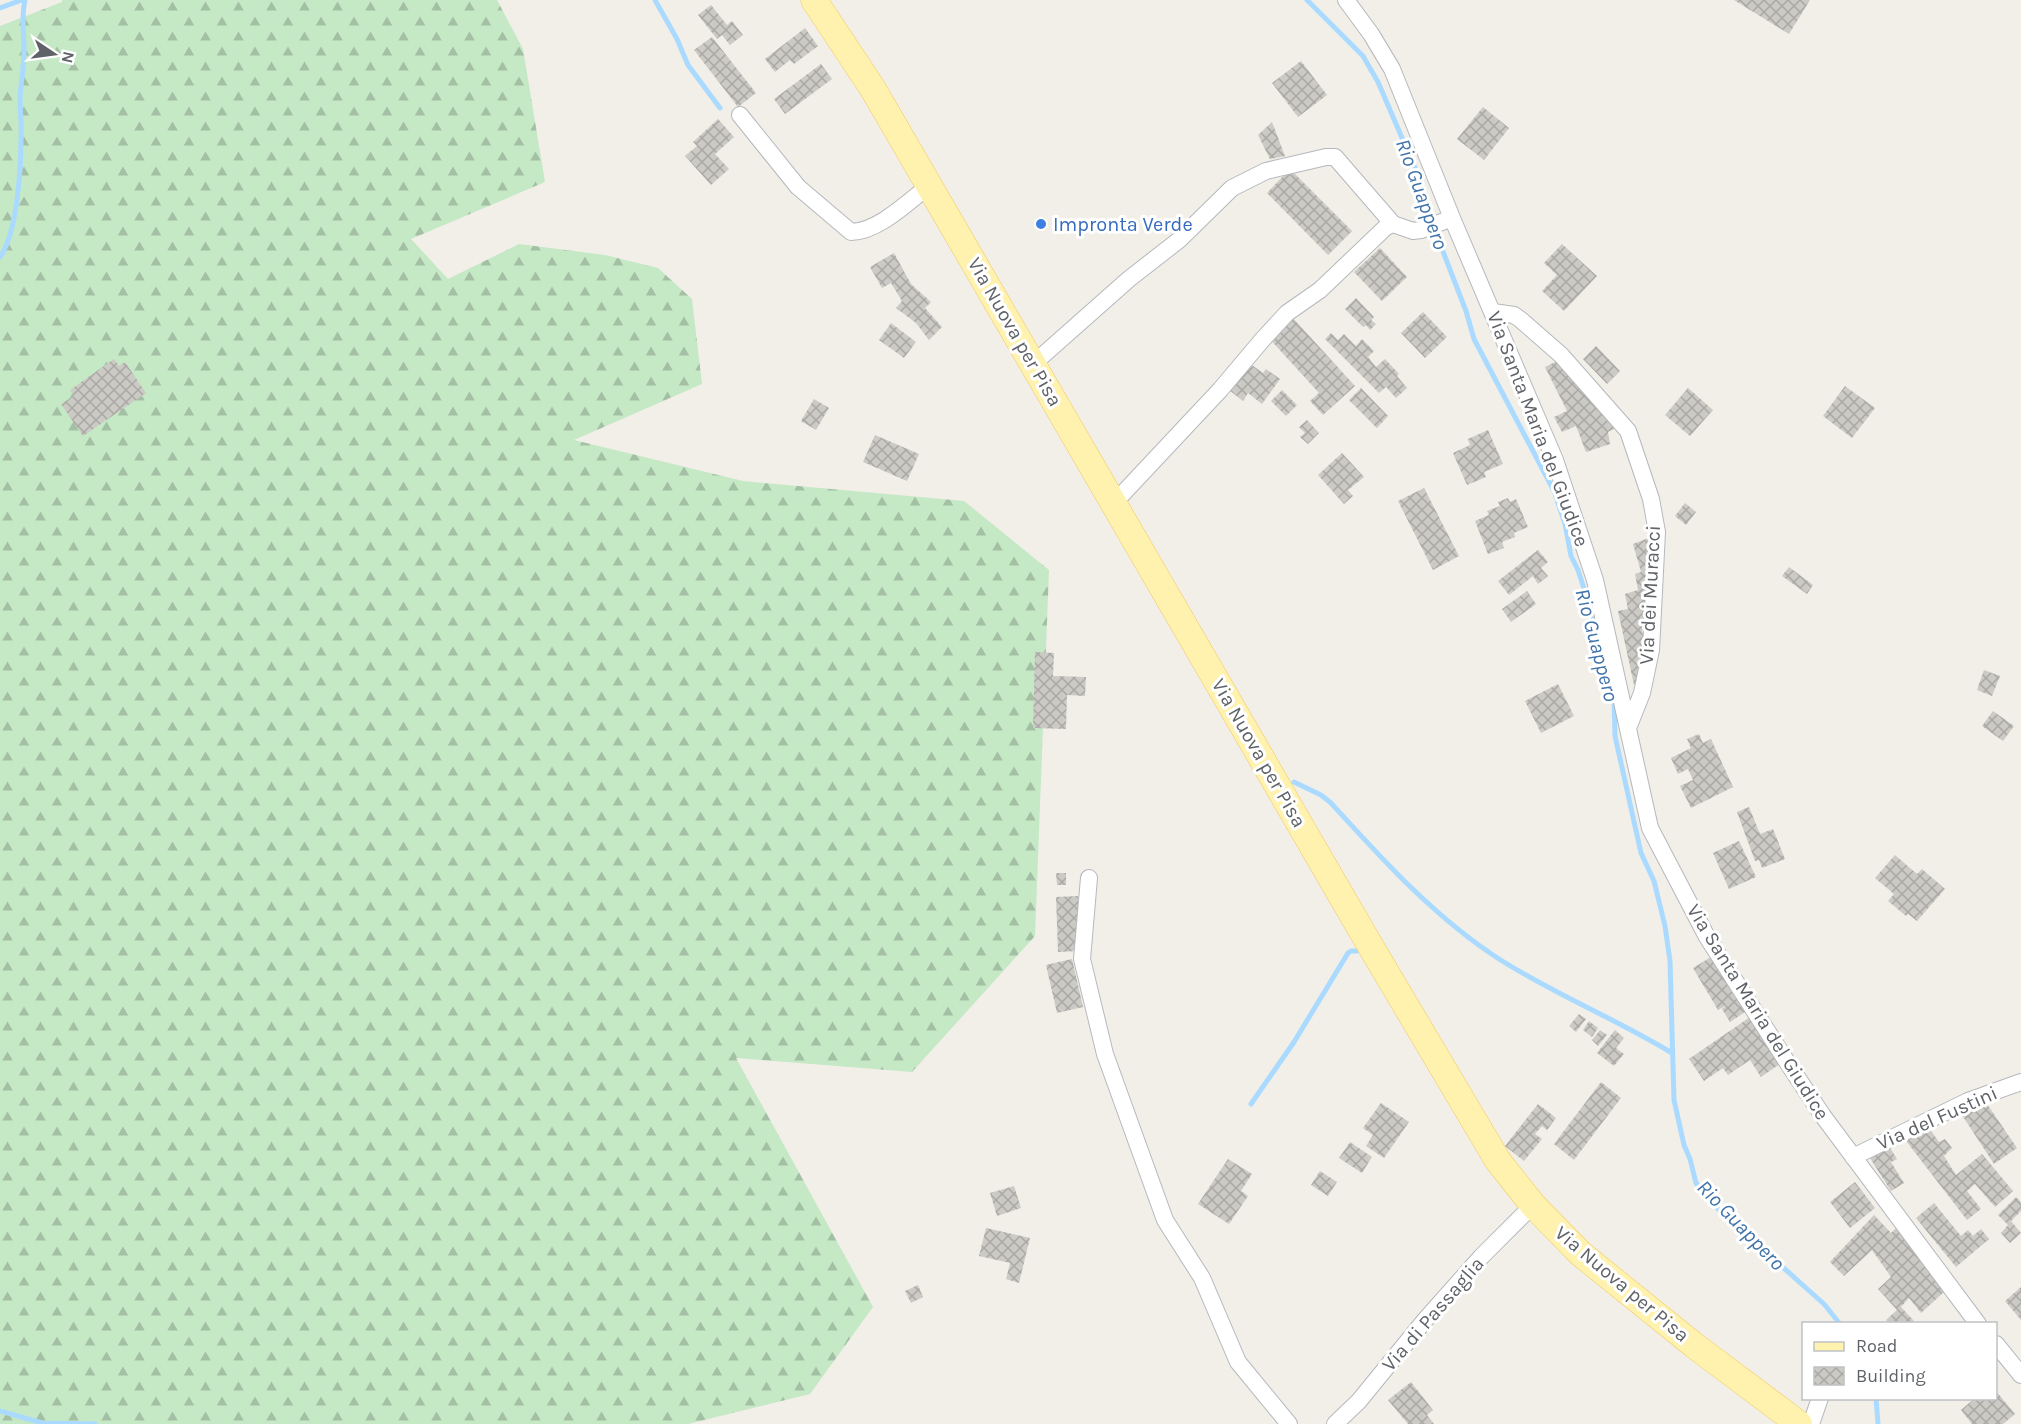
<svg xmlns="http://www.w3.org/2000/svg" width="2021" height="1424" font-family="Karla,sans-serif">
  <defs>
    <pattern id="forest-firs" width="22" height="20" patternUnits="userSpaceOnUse" patternTransform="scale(1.5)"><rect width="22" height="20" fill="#c5e8c5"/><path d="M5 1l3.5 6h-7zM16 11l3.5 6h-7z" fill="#a3c0a4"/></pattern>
    <pattern id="building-cross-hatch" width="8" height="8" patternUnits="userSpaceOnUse" patternTransform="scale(1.5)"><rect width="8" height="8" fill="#cccac5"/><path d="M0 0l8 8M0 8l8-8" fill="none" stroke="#a9a8a4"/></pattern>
  </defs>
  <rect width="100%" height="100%" fill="#f1efe8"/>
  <!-- forest -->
  <path fill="url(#forest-firs)" d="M62 0H497L523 49 545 182 411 239 448 279 519 244 605 255 658 268 692 299 702 384 574 440 743 481 964 501 1049 570 1035 936 912 1072 736 1058 873 1307 810 1394 688 1424H0V26L62 2Z"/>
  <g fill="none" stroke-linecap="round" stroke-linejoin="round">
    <!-- stream -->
    <path stroke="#aadaff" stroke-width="5" d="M655 0 677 39 688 65 720 108
      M1307 0 1363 56 1378 82 1415 168 1430 218 1466 311 1474 339 1554 491 1565 524 1571 556 1578 570 1597 629 1608 680 1614 696 1615 736 1641 853 1654 881 1665 926 1670 961 1674 1100 1684 1145 1690 1159 1696 1183 1721 1212 1824 1304 1840 1324
      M0 8 22 0
      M0 257C17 234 21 168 21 139 22 125 20 111 20 97 21 82 24 66 24 51 24 33 21 17 25 0
      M1294 782 1321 795 1331 803C1382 859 1434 917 1499 959 1554 994 1616 1019 1672 1053
      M1251 1104 1294 1042 1348 953 1351 951H1357
      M1876 1398 1878 1424
      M0 1411 42 1423 95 1424"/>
  </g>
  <!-- building -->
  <path fill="url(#building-cross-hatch)" d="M1734 0H1810L1789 34Z
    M711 5 727 25 732 21 743 35 730 45 722 35 717 39 698 15Z
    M805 28 818 46 794 64 790 60 775 72 765 59Z
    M712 37 756 93 738 107 694 50Z
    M1301 61 1327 95 1298 117 1272 83Z
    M821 64 832 79 785 114 774 99Z
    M1483 107 1509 128 1484 160 1457 139Z
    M718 119 734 137 715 154 729 169 711 185 685 156 697 146 693 142Z
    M1272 122 1285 156 1270 159 1258 135Z
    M1290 169 1352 231 1328 255 1267 193Z
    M1562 244 1597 276 1564 311 1542 291 1557 275 1544 263Z
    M1380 248 1407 277 1382 301 1354 272Z
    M894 253 911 284 931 302 925 308 942 327 929 340 916 323 896 308 902 301 891 283 882 288 870 267Z
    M1356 298 1374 317 1371 320 1376 324 1370 330 1366 325 1363 327 1345 309Z
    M1423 312 1447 337 1425 358 1401 333Z
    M1291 316 1355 386 1323 415 1310 401 1319 393 1268 337Z
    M891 323 916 342 904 358 879 340Z
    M1331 333 1338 340 1344 334 1356 346 1362 339 1374 351 1368 357 1376 367 1385 359 1399 374 1397 376 1407 388 1396 398 1386 387 1379 393 1325 339Z
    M1596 346 1620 371 1607 384 1583 359Z
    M114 359 119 366 125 362 146 393 83 436 61 404 74 396 70 390Z
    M1561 359 1612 419 1614 429 1608 432 1610 444 1586 452 1576 426 1562 432 1554 417 1567 411 1545 367Z
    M1249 363 1263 373 1266 369 1280 379 1262 404 1248 393 1243 401 1229 390Z
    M1845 386 1875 408 1852 438 1823 416Z
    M1361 388 1388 416 1377 428 1349 400Z
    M1688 388 1713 410 1690 436 1665 415Z
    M1282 390 1297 405 1286 416 1271 401Z
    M814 399 829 408 816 430 801 421Z
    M1307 420 1319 433 1308 444 1300 437 1305 433 1299 427Z
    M1488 430 1503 464 1484 472 1486 477 1467 485 1453 453 1470 445 1468 439Z
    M875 435 919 454 907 481 863 462Z
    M1342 453 1364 477 1348 490 1353 496 1344 504 1318 475Z
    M1424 488 1459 556 1433 570 1398 501Z
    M1508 498 1510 502 1516 499 1528 527 1514 533 1515 537 1502 542 1504 548 1488 554 1475 521 1489 515 1487 511 1500 506 1498 502Z
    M1685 503 1696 512 1686 525 1675 516Z
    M1654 536 1647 628 1642 630 1647 654 1640 656 1642 669 1638 671 1640 684 1634 685 1618 611 1628 609 1625 594 1638 590 1635 574 1641 572 1633 544Z
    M1538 550 1548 562 1541 568 1548 576 1538 584 1533 576 1509 595 1498 581Z
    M1789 567 1813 585 1807 594 1782 576Z
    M1527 591 1536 604 1511 622 1502 609Z
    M1035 652 1054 653 1053 676 1086 677 1085 696 1067 695 1066 729 1033 728Z
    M1984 670 2000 676 1992 696 1977 690Z
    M1558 684 1574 716 1541 733 1525 701Z
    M1993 711 2014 726 2003 741 1982 726Z
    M1699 734 1703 743 1711 739 1733 787 1691 808 1680 786 1693 780 1688 769 1678 774 1671 758 1691 748 1687 739Z
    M1749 807 1760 834 1773 829 1785 859 1762 868 1759 860 1755 861 1737 812Z
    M1739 841 1756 877 1729 889 1713 853Z
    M1895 855 1917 874 1922 869 1945 889 1917 921 1908 914 1906 916 1888 901 1894 894 1875 878Z
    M1056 873H1066V885H1057Z
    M1078 896 1079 951 1058 952 1056 897Z
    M1711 957 1736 999 1739 997 1748 1010 1730 1022 1722 1009 1727 1005 1718 1010 1693 968Z
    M1072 959 1083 1007 1057 1013 1046 965Z
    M1579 1014 1586 1019 1576 1032 1569 1026Z
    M1753 1015 1784 1061 1761 1077 1750 1060 1728 1075 1723 1068 1704 1081 1689 1059Z
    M1589 1021 1598 1028 1592 1037 1583 1030Z
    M1600 1030 1607 1035 1598 1046 1592 1040Z
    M1615 1030 1624 1038 1616 1048 1624 1054 1614 1066 1597 1053Z
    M1601 1082 1621 1098 1574 1160 1554 1144Z
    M1985 1101 2017 1148 1994 1164 1960 1112Z
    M1381 1103 1409 1122 1384 1158 1366 1146 1373 1135 1363 1128Z
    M1538 1104 1556 1118 1547 1130 1542 1126 1535 1134 1542 1139 1524 1161 1505 1146Z
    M1929 1128 1939 1142 1945 1139 1952 1148 1944 1156 1956 1175 1982 1154 2013 1191 1995 1207 1975 1184 1967 1191 1981 1209 1967 1220 1903 1137Z
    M1350 1142 1372 1157 1362 1173 1339 1158Z
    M1887 1143 1897 1159 1891 1162 1904 1183 1891 1191 1868 1155Z
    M1228 1159 1252 1174 1241 1191 1248 1196 1229 1224 1198 1204Z
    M1320 1171 1337 1182 1328 1196 1311 1185Z
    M1855 1182 1875 1208 1850 1228 1830 1202Z
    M1014 1186 1021 1208 997 1216 990 1193Z
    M2016 1197 2021 1202V1211L2011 1221 2021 1233 2010 1243 2001 1233 2008 1225 1998 1215Z
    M1934 1203 1961 1236 1968 1230 1973 1236 1981 1229 1989 1239 1956 1267 1916 1218Z
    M1874 1215 1891 1233 1896 1228 1944 1292 1921 1313 1909 1298 1901 1307 1914 1321 1911 1324H1890L1886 1320 1897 1310 1878 1289 1891 1277 1872 1250 1844 1276 1830 1262Z
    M986 1228 1030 1238 1019 1283 1006 1279 1010 1263 979 1256Z
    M918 1285 923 1297 911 1303 905 1291Z
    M2021 1287V1320L2005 1301Z
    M1411 1382 1433 1410 1427 1415 1434 1424H1408L1388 1400Z
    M1996 1391 2015 1414 2003 1424H1972L1961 1410 1975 1398H1996Z"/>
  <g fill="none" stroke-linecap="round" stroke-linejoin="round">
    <!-- street casing -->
    <g stroke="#b5b8bc" stroke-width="18">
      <path id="street" d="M1346 0 1371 34 1392 69 1452 218 1555 460 1595 580 1650 828 1707 937 1789 1065 1823 1116 1978 1324
        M740 115 798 187 851 232C878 232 909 201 930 185
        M1493 312 1514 315 1521 320 1561 355 1628 431 1651 499 1657 532 1651 650 1642 693 1628 728
        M1033 364 1129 279 1179 240 1232 188 1266 171 1326 157H1335L1393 224
        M1114 503 1220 390 1263 339 1287 313 1320 290 1386 227 1393 224 1413 231 1421 230 1452 218
        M1089 878 1082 959 1105 1054 1165 1220 1202 1278 1238 1362 1289 1424
        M1853 1157 1968 1101 2021 1082
        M1996 1344 2021 1375
        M1335 1424 1359 1401 1425 1320 1481 1257 1533 1205
        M1811 1424 1820 1398"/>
    </g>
    <!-- primary casing -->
    <g stroke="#f2c960" stroke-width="27">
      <path id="primary" d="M814 0 873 89 1371 947 1498 1161 1533 1205 1581 1254 1695 1346 1799 1424"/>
    </g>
    <!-- street -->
    <use href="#street" stroke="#fff" stroke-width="16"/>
    <!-- primary -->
    <use href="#primary" stroke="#fff2af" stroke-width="26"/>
  </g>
  <!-- markers -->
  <circle fill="#3f7fe0" stroke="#fff" stroke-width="2" cx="1041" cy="224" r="6"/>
  <g text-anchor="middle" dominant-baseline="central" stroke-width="6" stroke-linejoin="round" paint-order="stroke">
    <!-- shop labels -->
    <g font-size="20" fill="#366cbe" stroke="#fff" text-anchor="start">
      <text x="1053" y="224">Impronta Verde</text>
    </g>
    <!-- street labels -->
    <g font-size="20" fill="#5f6368" stroke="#fff">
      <text transform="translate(1015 332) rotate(60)">Via Nuova per Pisa</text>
      <text transform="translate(1538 429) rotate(69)">Via Santa Maria del Giudice</text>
      <text transform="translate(1650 595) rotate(-87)">Via dei Muracci</text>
      <text transform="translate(1259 753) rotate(60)">Via Nuova per Pisa</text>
      <text transform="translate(1758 1012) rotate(58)">Via Santa Maria del Giudice</text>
      <text transform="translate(1937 1118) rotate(-24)">Via del Fustini</text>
      <text transform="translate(1622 1284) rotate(40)">Via Nuova per Pisa</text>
      <text transform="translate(1433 1314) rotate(-49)">Via di Passaglia</text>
    </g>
    <!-- water labels -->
    <g font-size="21" font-style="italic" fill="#4174aa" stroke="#fff">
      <text transform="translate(1422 194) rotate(70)">Rio Guappero</text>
      <text transform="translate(1597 645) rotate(75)">Rio Guappero</text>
      <text transform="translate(1741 1225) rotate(46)">Rio Guappero</text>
    </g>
  </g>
  <!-- legend -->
  <rect x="1802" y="1322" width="195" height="78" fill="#ffffff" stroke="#bfc1c3" stroke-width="1.5"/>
  <rect x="1814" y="1342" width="30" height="9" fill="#fff2af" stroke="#bfc1c3" stroke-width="1.5"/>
  <text x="1856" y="1352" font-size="18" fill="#5f6368">Road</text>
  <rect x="1814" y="1367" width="30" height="18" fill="url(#building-cross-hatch)" stroke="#bfc1c3" stroke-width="1.5"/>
  <text x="1856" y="1382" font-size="18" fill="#5f6368">Building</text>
  <!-- north arrow -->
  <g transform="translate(54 54) rotate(103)" stroke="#ffffff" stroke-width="4.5" paint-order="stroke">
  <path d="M0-4.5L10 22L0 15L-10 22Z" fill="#5f6368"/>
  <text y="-9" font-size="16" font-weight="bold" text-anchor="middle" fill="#5f6368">N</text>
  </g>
</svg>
